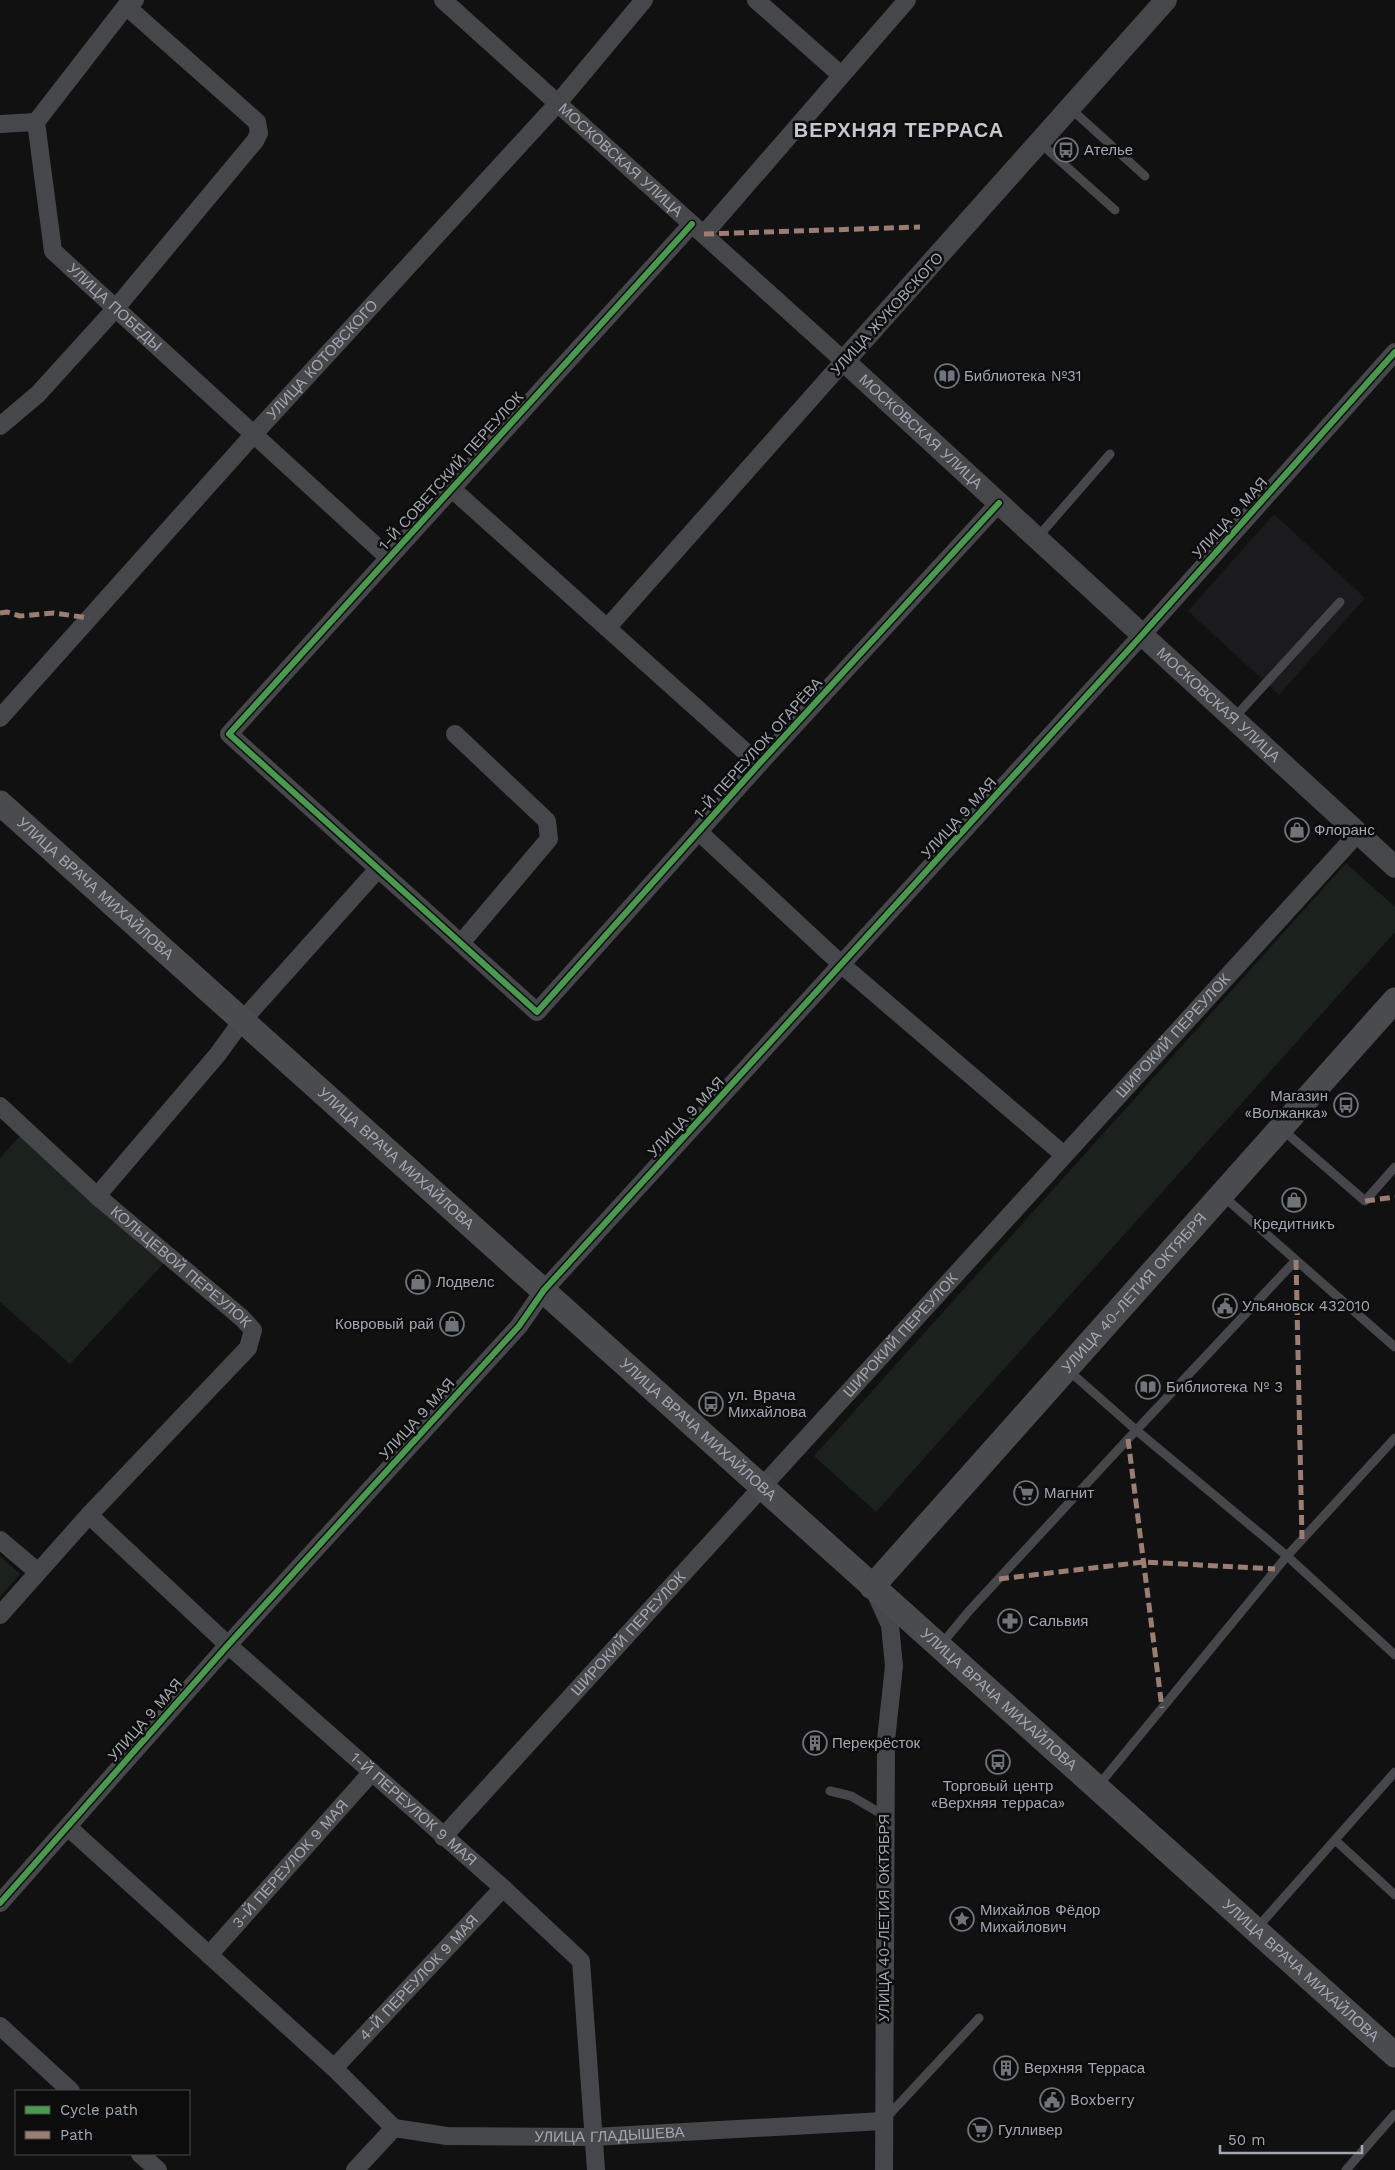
<svg xmlns="http://www.w3.org/2000/svg" width="1395" height="2170" font-family="'Work Sans',sans-serif">
  <rect width="100%" height="100%" fill="#111"/>
  <!-- built -->
  <path fill="#1b1b1d" d="M1274 514 1365 598 1279 695 1188 611Z"/>
  <!-- green -->
  <path fill="#1b211c" d="M1346 863 1395 907V932L876 1512 814 1456Z
    M24 1131 165 1262 70 1364 0 1302V1158Z
    M0 1556 20 1574 0 1597Z"/>
  <g fill="none" stroke-linecap="round" stroke-linejoin="round">
    <!-- service -->
    <path stroke="#46474a" stroke-width="9" d="M1070 108 1145 176
      M1039 142 1115 210
      M1037 538 1110 454
      M1234 718 1340 602
      M1283 1130 1365 1201 1395 1167
      M1223 1196 1395 1347
      M1068 1370 1136 1430 1287 1556 1395 1655
      M940 1646 969 1611 1128 1439 1296 1260
      M1098 1786 1287 1556 1395 1438
      M830 1791 851 1796 885 1816
      M1335 1840 1395 1895
      M1257 1928 1395 1772
      M886 2118 979 2018
      M1346 2170 1395 2114"/>
    <!-- minor -->
    <g stroke="#46474a" stroke-width="18">
      <path id="s1" d="M135 0 126 6 36 122 53 251 389 558"/>
      <path id="s2" d="M443 0 844 361 607 628"/>
      <path d="M756 0 841 75"/>
      <path d="M0 124 36 122"/>
      <path d="M692 224 229 734 537 1012 759 764 999 503"/>
      <path d="M704 234 907 0"/>
      <path d="M0 426 38 394 116 308 255 141 259 133 257 122 126 6"/>
      <path d="M452 489 759 764"/>
      <path id="s3" d="M0 718 254 434 558 103 644 0"/>
      <path d="M455 734 547 821 549 839 461 943"/>
      <path d="M699 832 842 965 1064 1155"/>
      <path id="s4" d="M0 1106 97 1196 242 1318 253 1330 248 1348 89 1515 0 1615"/>
      <path d="M97 1196 218 1054 242 1021 378 869"/>
      <path id="s5" d="M89 1515 228 1645 503 1888 581 1961 596 2170"/>
      <path d="M0 1540 38 1572"/>
      <path d="M876 1594 890 1625 894 1666 886 1740 884 2170"/>
      <path d="M68 1827 334 2068 394 2128"/>
      <path id="s6" d="M443 1837 1358 833"/>
      <path d="M0 1903 228 1645 519 1326 544 1290 1142 635 1395 352"/>
      <path id="s7" d="M209 1955 372 1772"/>
      <path d="M0 2026 71 2091"/>
      <path id="s8" d="M334 2068 503 1888"/>
      <path id="s9" d="M394 2128 447 2136 594 2137 883 2121"/>
      <path d="M140 2154 158 2170"/>
      <path d="M355 2170 394 2128"/>
    </g>
    <!-- tertiary -->
    <path stroke="#46474a" stroke-width="22" id="s10" d="M1166 0 844 361 1395 867"/>
    <!-- secondary -->
    <g stroke="#4a4b4e" stroke-width="25">
      <path id="s11" d="M0 803 1395 2055"/>
      <path id="s12" d="M872 1587 1395 1000"/>
    </g>
    <!-- quiet -->
    <path stroke="#9b7d72" stroke-width="5" stroke-dasharray="10 5" stroke-linecap="butt" d="M704 234 920 227
      M0 613 7 612 20 616 54 613 89 618
      M1365 1201 1395 1197
      M1296 1260 1302 1539
      M1128 1439 1162 1708
      M999 1579 1144 1562 1275 1569"/>
    <!-- cycleway casing -->
    <g stroke="#0c0c0d" stroke-width="9">
      <path id="cycleway" d="M692 224 229 734 537 1012 759 764 999 503
        M0 1903 228 1645 519 1326 544 1290 1142 635 1395 352"/>
    </g>
    <!-- cycleway -->
    <use href="#cycleway" stroke="#469c4c" stroke-width="6"/>
  </g>
  <!-- icons -->
  <defs>
    <g id="bus-ring" transform="scale(1.25)"><circle r="9.5" fill="#0c0c0d" stroke="#6f737a" stroke-width="1.5"/><path d="M-5-6H5V4H4V6H2V4H-2V6H-4V4H-5ZM-3.5-4V0h7V-4ZM-3.5 1.2v1.5H-2V1.2ZM2 1.2v1.5H3.5V1.2Z" fill="#6f737a"/></g>
    <g id="library-ring" transform="scale(1.25)"><circle r="9.5" fill="#0c0c0d" stroke="#6f737a" stroke-width="1.5"/><path d="M-6-4Q-3-5.5-.7-3.5V5Q-3 3-6 4ZM6-4Q3-5.5 .7-3.5V5Q3 3 6 4Z" fill="#6f737a"/></g>
    <g id="shop-ring" transform="scale(1.25)"><circle r="9.5" fill="#0c0c0d" stroke="#6f737a" stroke-width="1.5"/><path d="M-5-2.5h2.3a2.7 3.5 0 0 1 5.4 0H5L5.5 6h-11ZM-1.5-2.5h3a1.5 2.3 0 0 0-3 0Z" fill="#6f737a"/></g>
    <g id="civic-ring" transform="scale(1.25)"><circle r="9.5" fill="#0c0c0d" stroke="#6f737a" stroke-width="1.5"/><path d="M-.6-6.5H3V-4.5H.6V-3L4-1V1h2V6H-6V1h2V-1L-.6-3ZM-1.2 2.5V6h2.4V2.5Z" fill="#6f737a"/></g>
    <g id="supermarket-ring" transform="scale(1.25)"><circle r="9.5" fill="#0c0c0d" stroke="#6f737a" stroke-width="1.5"/><path d="M-6-5.5h2.5l.6 2H6L4.5 2H-2.5L-4.4-4H-6ZM-1.5 3.2a1.3 1.3 0 1 0 .1 0ZM3 3.2a1.3 1.3 0 1 0 .1 0Z" fill="#6f737a"/></g>
    <g id="pharmacy-ring" transform="scale(1.25)"><circle r="9.5" fill="#0c0c0d" stroke="#6f737a" stroke-width="1.5"/><path d="M-2-6h4v4h4v4h-4v4h-4v-4h-4v-4h4Z" fill="#6f737a"/></g>
    <g id="building-ring" transform="scale(1.25)"><circle r="9.5" fill="#0c0c0d" stroke="#6f737a" stroke-width="1.5"/><path d="M-4-6H4V6H1V3H-1V6H-4ZM-2.5-4.3h1.7v1.8h-1.7ZM.8-4.3h1.7v1.8H.8ZM-2.5-1h1.7V.8h-1.7ZM.8-1h1.7V.8H.8Z" fill="#6f737a"/></g>
    <g id="sight-ring" transform="scale(1.25)"><circle r="9.5" fill="#0c0c0d" stroke="#6f737a" stroke-width="1.5"/><path d="M0-6L1.8-2.2L6-1.7L2.9 1.2L3.7 5.4L0 3.3L-3.7 5.4L-2.9 1.2L-6-1.7L-1.8-2.2Z" fill="#6f737a"/></g>
  </defs>
  <g fill-rule="evenodd">
    <use href="#bus-ring" x="1066" y="150"/>
    <use href="#library-ring" x="947" y="376"/>
    <use href="#shop-ring" x="1297" y="830"/>
    <use href="#bus-ring" x="1346" y="1105"/>
    <use href="#shop-ring" x="1294" y="1200"/>
    <use href="#shop-ring" x="418" y="1282"/>
    <use href="#civic-ring" x="1225" y="1306"/>
    <use href="#shop-ring" x="452" y="1324"/>
    <use href="#library-ring" x="1148" y="1387"/>
    <use href="#bus-ring" x="711" y="1404"/>
    <use href="#supermarket-ring" x="1026" y="1493"/>
    <use href="#pharmacy-ring" x="1010" y="1621"/>
    <use href="#building-ring" x="815" y="1743"/>
    <use href="#bus-ring" x="998" y="1762"/>
    <use href="#sight-ring" x="962" y="1919"/>
    <use href="#building-ring" x="1006" y="2068"/>
    <use href="#civic-ring" x="1052" y="2100"/>
    <use href="#supermarket-ring" x="980" y="2130"/>
  </g>
  <g text-anchor="middle" dominant-baseline="central" stroke-width="5" stroke-linejoin="round" paint-order="stroke">
    <!-- poi labels -->
    <g font-size="15" fill="#a2a8b2" stroke="#0c0c0d" text-anchor="start">
      <text x="1084" y="150">Ателье</text>
      <text x="964" y="376">Библиотека №31</text>
      <text x="1314" y="830">Флоранс</text>
      <text x="1328" y="1096" text-anchor="end">Магазин<tspan x="1328" dy="17">«Волжанка»</tspan></text>
      <text x="1294" y="1224" text-anchor="middle">Кредитникъ</text>
      <text x="436" y="1282">Лодвелс</text>
      <text x="1242" y="1306">Ульяновск 432010</text>
      <text x="434" y="1324" text-anchor="end">Ковровый рай</text>
      <text x="1166" y="1387">Библиотека № 3</text>
      <text x="728" y="1395">ул. Врача<tspan x="728" dy="17">Михайлова</tspan></text>
      <text x="1044" y="1493">Магнит</text>
      <text x="1028" y="1621">Сальвия</text>
      <text x="832" y="1743">Перекрёсток</text>
      <text x="998" y="1786" text-anchor="middle">Торговый центр<tspan x="998" dy="17">«Верхняя терраса»</tspan></text>
      <text x="980" y="1910">Михайлов Фёдор<tspan x="980" dy="17">Михайлович</tspan></text>
      <text x="1024" y="2068">Верхняя Терраса</text>
      <text x="1070" y="2100">Boxberry</text>
      <text x="998" y="2130">Гулливер</text>
    </g>
    <!-- street labels -->
    <g font-size="15" fill="#a2a8b2" stroke="#0c0c0d">
      <text stroke="none"><textPath href="#s2" startOffset="239">МОСКОВСКАЯ УЛИЦА</textPath></text>
      <text stroke="none"><textPath href="#s1" startOffset="371">УЛИЦА ПОБЕДЫ</textPath></text>
      <text transform="translate(887 314) rotate(-48)">УЛИЦА ЖУКОВСКОГО</text>
      <text stroke="none"><textPath href="#s3" startOffset="482">УЛИЦА КОТОВСКОГО</textPath></text>
      <text stroke="none"><textPath href="#s10" startOffset="588">МОСКОВСКАЯ УЛИЦА</textPath></text>
      <text transform="translate(451 471) rotate(-48)">1-Й СОВЕТСКИЙ ПЕРЕУЛОК</text>
      <text transform="translate(1230 518) rotate(-48)">УЛИЦА 9 МАЯ</text>
      <text stroke="none"><textPath href="#s10" startOffset="992">МОСКОВСКАЯ УЛИЦА</textPath></text>
      <text transform="translate(758 748) rotate(-48)">1-Й ПЕРЕУЛОК ОГАРЁВА</text>
      <text transform="translate(959 818) rotate(-48)">УЛИЦА 9 МАЯ</text>
      <text stroke="none"><textPath href="#s11" startOffset="128">УЛИЦА ВРАЧА МИХАЙЛОВА</textPath></text>
      <text stroke="none"><textPath href="#s6" startOffset="1084">ШИРОКИЙ ПЕРЕУЛОК</textPath></text>
      <text transform="translate(686 1117) rotate(-47)">УЛИЦА 9 МАЯ</text>
      <text stroke="none"><textPath href="#s11" startOffset="532">УЛИЦА ВРАЧА МИХАЙЛОВА</textPath></text>
      <text stroke="none"><textPath href="#s4" startOffset="242">КОЛЬЦЕВОЙ ПЕРЕУЛОК</textPath></text>
      <text stroke="none"><textPath href="#s12" startOffset="394">УЛИЦА 40-ЛЕТИЯ ОКТЯБРЯ</textPath></text>
      <text stroke="none"><textPath href="#s6" startOffset="679">ШИРОКИЙ ПЕРЕУЛОК</textPath></text>
      <text transform="translate(417 1419) rotate(-48)">УЛИЦА 9 МАЯ</text>
      <text stroke="none"><textPath href="#s11" startOffset="938">УЛИЦА ВРАЧА МИХАЙЛОВА</textPath></text>
      <text stroke="none"><textPath href="#s6" startOffset="275">ШИРОКИЙ ПЕРЕУЛОК</textPath></text>
      <text stroke="none"><textPath href="#s11" startOffset="1342">УЛИЦА ВРАЧА МИХАЙЛОВА</textPath></text>
      <text transform="translate(145 1720) rotate(-49)">УЛИЦА 9 МАЯ</text>
      <text stroke="none"><textPath href="#s5" startOffset="438">1-Й ПЕРЕУЛОК 9 МАЯ</textPath></text>
      <text stroke="none"><textPath href="#s7" startOffset="122">3-Й ПЕРЕУЛОК 9 МАЯ</textPath></text>
      <text transform="translate(884 1918) rotate(-90)">УЛИЦА 40-ЛЕТИЯ ОКТЯБРЯ</text>
      <text stroke="none"><textPath href="#s11" startOffset="1748">УЛИЦА ВРАЧА МИХАЙЛОВА</textPath></text>
      <text stroke="none"><textPath href="#s8" startOffset="124">4-Й ПЕРЕУЛОК 9 МАЯ</textPath></text>
      <text stroke="none"><textPath href="#s9" startOffset="216">УЛИЦА ГЛАДЫШЕВА</textPath></text>
    </g>
    <!-- district labels -->
    <g font-size="20" font-weight="bold" letter-spacing="1" fill="#c3c7ce" stroke="#0c0c0d">
      <text x="899" y="130">ВЕРХНЯЯ ТЕРРАСА</text>
    </g>
  </g>
  <!-- legend -->
  <rect x="15" y="2090" width="175" height="65" fill="#0c0c0d" stroke="#484a4f"/>
  <rect x="25" y="2106" width="25" height="8" fill="#469c4c" stroke="#484a4f"/>
  <text x="60" y="2115" font-size="15" fill="#a2a8b2">Cycle path</text>
  <rect x="25" y="2131" width="25" height="8" fill="#9b7d72" stroke="#484a4f"/>
  <text x="60" y="2140" font-size="15" fill="#a2a8b2">Path</text>
  <!-- scale -->
  <path d="M1220 2145v8h142v-8" fill="none" stroke="#a2a8b2" stroke-width="2.5"/>
  <text x="1228" y="2145" font-size="15" fill="#a2a8b2" stroke="#0c0c0d" stroke-width="4" paint-order="stroke">50 m</text>
</svg>
